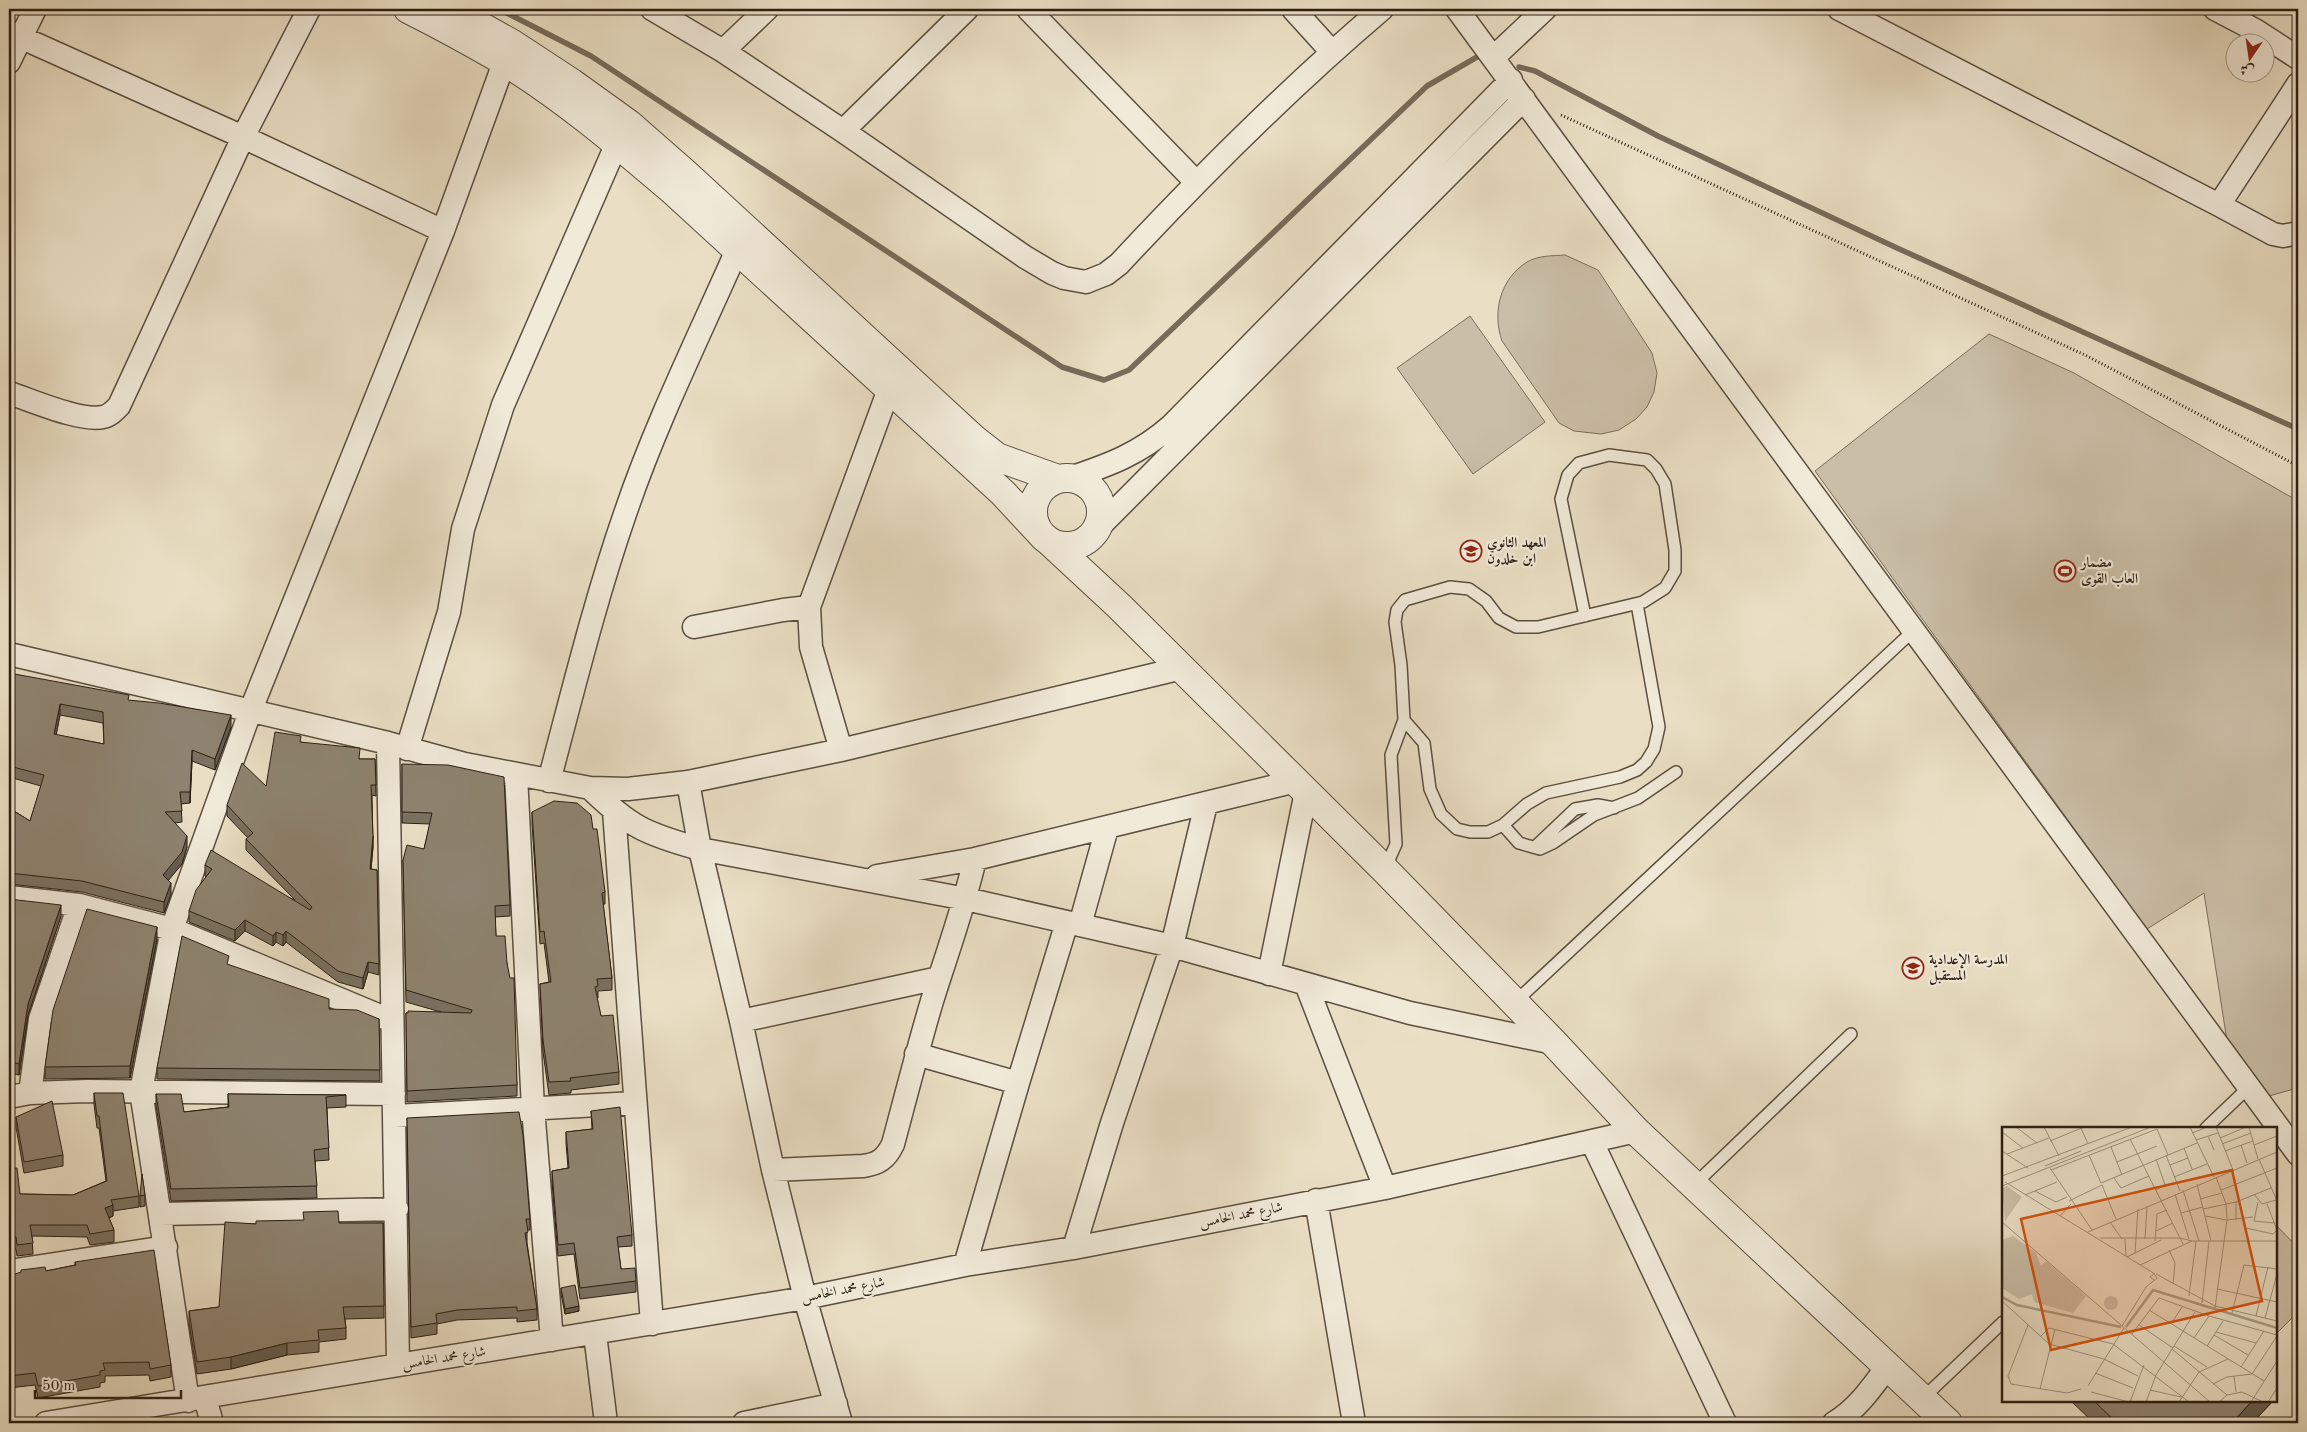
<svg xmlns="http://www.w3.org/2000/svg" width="2307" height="1432" font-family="'Old Standard TT',Amiri,serif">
  <rect width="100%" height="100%" fill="#eadfc5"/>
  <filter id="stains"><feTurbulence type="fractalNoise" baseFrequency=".004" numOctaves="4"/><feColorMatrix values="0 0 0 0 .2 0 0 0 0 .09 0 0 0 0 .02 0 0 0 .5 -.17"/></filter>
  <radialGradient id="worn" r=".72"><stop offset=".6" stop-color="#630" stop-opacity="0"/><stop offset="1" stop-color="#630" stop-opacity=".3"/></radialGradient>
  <!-- green -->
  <path fill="#cabea7" stroke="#7a6e5d" d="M1565 255 1598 270 1652 353 1657 373 1654 392 1647 407 1636 419 1619 430 1601 434 1574 431 1559 423 1502 341C1492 312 1500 279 1527 262 1539 255 1553 256 1565 255Z
    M1470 316 1545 422 1473 474 1397 368Z
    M1989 334 2074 373 2298 501V1123L2294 1089 2269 1096 2227 1041 2204 893 2147 929 1815 471Z
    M2276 1225 2298 1248V1312L2277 1333Z"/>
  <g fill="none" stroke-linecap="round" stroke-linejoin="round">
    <!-- stream -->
    <path stroke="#776b59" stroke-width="5.5" d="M499 9 591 56 1062 367 1104 380 1129 370 1427 86 1477 57
      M1519 67 1535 71 1658 136 1897 248 2298 429"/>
    <!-- service casing -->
    <g stroke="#5b4f40" stroke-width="14">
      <path id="service" d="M1404 720 1424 743 1430 789 1441 814 1457 829 1470 832H1488L1503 825 1527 804 1546 793 1620 777 1637 770 1646 762 1654 749 1659 727 1637 604
        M1503 825 1519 843 1540 849 1553 843 1594 815 1638 798 1676 772
        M1535 847 1575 809 1598 805 1614 808
        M1385 869 1396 844 1391 755 1404 720 1401 665 1395 622 1397 610 1405 600 1450 587 1469 589 1486 601 1499 618 1516 627H1538L1643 602 1665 588 1675 571V550L1665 484 1656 469 1647 460 1609 455 1579 463 1568 475 1561 499 1585 616
        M1514 1003 1913 631
        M2206 1128 2249 1087
        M1694 1185 1851 1034
        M1922 1399 2003 1322"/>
    </g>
    <!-- minor casing -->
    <g stroke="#5b4f40" stroke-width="25">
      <path id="minor" d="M652 9 723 51 843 131 1025 257 1052 273 1064 278 1086 282 1106 274 1119 264C1202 175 1289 88 1382 9
        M1028 9 1196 182
        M1293 9 1332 52
        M1457 9 2298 1154
        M1839 9 2219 205 2273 234 2283 236 2298 233
        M2215 9 2255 30 2298 58
        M9 32 243 137 443 231
        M723 51 767 9
        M1494 57 1545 9
        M9 62 35 9
        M843 131 967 9
        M2219 205 2298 84
        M9 393C31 400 81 422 103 417 109 416 114 411 119 406L243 137 309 9
        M1070 478C1109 465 1139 454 1171 426L1511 80
        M1098 528 1524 99
        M694 627 783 610 809 607
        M9 654 388 743 465 764 590 788 628 789 688 782 841 750 1182 668
        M388 743 398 1365
        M407 749 449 612 463 529 503 405 617 143 625 130
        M841 750 811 647 809 607 889 389
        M516 775 533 1108 552 1340
        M549 781C573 691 595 600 626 511 656 423 699 336 737 250L746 236
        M688 782 700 849 741 1021 773 1170 805 1298 841 1423
        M590 788C630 827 646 834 700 849L966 899 1172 946 1410 1013 1554 1043
        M614 811 652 1324
        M877 876 975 859 1296 781
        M9 897 79 905 172 929 392 1021
        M1080 925 1107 828
        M1269 974 1306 792
        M1306 984 1385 1188
        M741 1021 939 978
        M916 1054 1018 1083
        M30 1093 40 1019 79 905
        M9 1097 30 1093 88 1091 394 1094
        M395 1116 635 1103
        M1592 1142 1725 1423
        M773 1170 863 1166C878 1164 886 1159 893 1144 906 1096 918 1048 932 1001 947 953 964 907 975 859
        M1316 1200 1354 1423
        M161 1214 397 1209
        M1074 1248 1112 1123 1172 946 1206 804
        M965 1265 1018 1083 1067 922
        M9 1271 166 1247
        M595 1334 606 1423
        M205 1398 212 1423
        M188 1401 141 1091 172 929 250 712 443 231 510 46
        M46 1423 805 1298 965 1265 1074 1248 1385 1188 1636 1131
        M744 1423 836 1404
        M1834 1423C1857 1409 1871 1389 1887 1367"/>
    </g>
    <!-- tertiary casing -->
    <g stroke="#5b4f40" stroke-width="30">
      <path id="tertiary" d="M408 9C440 25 471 42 502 60 563 97 618 144 672 190L1003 493 1042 535
        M450 9 511 43 572 83 629 124 686 174 974 439 997 457 1058 479
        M1033 512a34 34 0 1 1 68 0a34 34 0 1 1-68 0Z
        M1050 542 1119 606 1385 870 1554 1043 1636 1131 1948 1423"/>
    </g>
    <!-- path -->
    <path stroke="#2b1f13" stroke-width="3" stroke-dasharray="1 2.5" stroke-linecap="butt" d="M1561 115 2085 355 2298 466"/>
    <!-- service -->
    <use href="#service" stroke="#f1ead9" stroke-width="11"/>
    <!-- minor -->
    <use href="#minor" stroke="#f1ead9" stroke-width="22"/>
    <!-- tertiary -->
    <use href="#tertiary" stroke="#f1ead9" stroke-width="28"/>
  </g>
  <!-- wall -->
  <path fill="#7a7160" stroke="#2b1f13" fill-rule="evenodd" d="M9 673 129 701 231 727 215 770 192 761 190 803 181 804 182 822 175 823 187 847 182 864 168 880 171 894 164 913 82 892 9 884V808L30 821 41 786 9 777V778ZM60 715 103 723 104 744 56 735Z
    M301 742 360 759H375L376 796 372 795 373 847 371 869 377 870 379 975 368 972 363 989 338 982 286 942 283 946 276 942 273 946 245 931 235 941 189 922V911L206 877 205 876V865L295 900 246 850V839L248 838 227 816V805L266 786Z
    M402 764 510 905V916L495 917 496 936 507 963 517 1085V1096L407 1102 406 1013 441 1012 406 1002 403 860 424 849 430 824 402 823Z
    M532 812 593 829 605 892V904H603L612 978V990L598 991V998L597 999 601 1016 619 1072V1084L571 1090V1093L549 1095 543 1052 540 984 549 982 544 943 540 944 532 824Z
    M9 899 61 916 28 1015 19 1075 9 1073Z
    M157 939 130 1078 45 1079V1067Z
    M229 965 329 1009 379 1019 380 1081 157 1079V1068Z
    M94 1093 139 1196V1207L113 1211V1216L109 1218 114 1230V1242L90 1245 87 1237 32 1236 33 1254 17 1256 16 1249 9 1250V1169L20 1194 73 1195 106 1181 99 1128H97L94 1104Z
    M156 1094 184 1112 228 1107V1094L346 1095V1107L327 1108 329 1160 315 1161 317 1198 171 1201 156 1105Z
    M591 1111 632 1235V1246L618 1247 621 1269 636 1281V1292L580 1299 574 1254 558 1256 552 1182V1171L568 1168 566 1143V1132L592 1129Z
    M16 1117 63 1155V1166L24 1173 16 1127Z
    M407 1118 530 1219V1230H527V1243L537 1309V1320L517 1322V1318L457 1320 437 1324V1334L411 1338Z
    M145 1195V1206L140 1207V1196Z
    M383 1223 384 1318 345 1319 346 1328V1339L319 1342V1352L287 1355 231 1369 197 1374 189 1323V1311L219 1307 256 1224Z
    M75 1262 171 1365V1377L150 1381 149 1375 105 1376V1382L100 1383V1387L38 1398 35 1385 9 1388V1276L46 1271 75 1265Z
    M561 1288 579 1311 565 1314 561 1294Z
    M2071 1401H2273L2252 1423H2094Z"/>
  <!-- shaded-wall -->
  <path fill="#635c4e" stroke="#2b1f13" d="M60 704V715L54 746V734Z
    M231 715V727L215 770V759Z
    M192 750V761L190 803V792Z
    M187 836V847L182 864 163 887V875Z
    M373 836V847L370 880V869Z
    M171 883V894L164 913V902Z
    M61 905V916L28 1015 19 1075V1064L28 1004Z
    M245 920V931L235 941V930Z
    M157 927V939L130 1078V1066Z
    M286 931V942L283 946V935Z
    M276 932V942L273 946V936Z
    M368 962V972L363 989V978Z
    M11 1098V1110L9 1114V1103Z
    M113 1205V1216L105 1219V1208Z
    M579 1306V1311L565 1314V1309Z
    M287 1343V1355L231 1369V1357Z
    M2252 1401H2273L2252 1423H2232Z"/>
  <!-- building -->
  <path fill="#8e8370" stroke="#2b1f13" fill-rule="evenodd" d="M9 673 129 695 128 700 159 703 231 715 215 759 192 750 190 792H180L182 811 165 812 187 836 182 852 163 875 171 883 164 902 82 881 9 873V808L30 821 44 775 9 766V767ZM60 704 103 712 104 744 54 734Z
    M275 732 301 736 300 742 360 748 359 759H375L376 785H371L373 836 370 869 377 870 379 964 368 962 363 978 338 971 286 931 283 935 276 932 273 936 245 920 235 930 189 911 196 890 212 869 205 865 211 850 310 910 312 907 246 839 253 833 227 805 242 763 266 786Z
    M402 764 448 765 504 777 510 905 495 906 496 936H505L507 963 510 978H514L517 1085 407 1091 406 1013H408V1011L471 1013 472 1010 406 990 403 860 407 845 424 849 432 813 402 812Z
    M554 801 577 803 591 815 593 829H597L605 892 602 893 612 978 597 979 598 986 595 987 601 1016 613 1015 619 1072 570 1078 571 1081 549 1082 543 1040 540 984 551 982 544 931 540 932 532 812Z
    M9 899 61 905 28 1004 19 1064 9 1061Z
    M87 909 157 927 130 1066 45 1067 53 1010Z
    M182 936 229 956 227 964 329 999V1009L357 1010 379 1019 380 1070 157 1068Z
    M94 1093H123L139 1196 111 1200 113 1205 105 1208 114 1230 90 1234 87 1225H30L33 1243 17 1245 16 1237 9 1238V1169L17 1168 20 1194 73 1195 107 1181 99 1116H97Z
    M156 1094H181L184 1112 229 1107 228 1094 346 1095 326 1097 329 1148 314 1150 317 1186 171 1189Z
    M52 1101 63 1155 24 1162 16 1117Z
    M620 1107 632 1235 617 1237 621 1269 635 1268 636 1281 580 1288 574 1243 558 1245 552 1171 569 1168 566 1132 593 1129 591 1111Z
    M519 1112 523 1135 530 1219H526L528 1232 525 1233 537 1309 517 1311V1307L457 1310 436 1314 437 1323 411 1327 407 1118Z
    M142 1174 145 1195 140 1196Z
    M338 1211 339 1223H383L384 1306 343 1307 346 1328 318 1330 319 1340 287 1343 231 1357 197 1362 189 1311 219 1307 225 1222 256 1224V1221L304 1220 303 1212Z
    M154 1250 171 1365 150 1369 149 1362 103 1363 105 1370 100 1371V1375L38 1386 35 1373 9 1376V1276L21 1272V1270L45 1267 46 1271 76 1265 75 1262Z
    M575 1285 579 1306 565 1309 561 1288Z
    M2094 1401H2252L2232 1423H2117Z"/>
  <!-- icons -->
  <defs>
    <g id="school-ring" transform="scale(1.125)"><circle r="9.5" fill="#f1ead9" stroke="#8f2418" stroke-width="1.5"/><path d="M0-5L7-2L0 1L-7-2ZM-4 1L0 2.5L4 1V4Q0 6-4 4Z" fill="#8f2418"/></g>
    <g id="stadium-ring" transform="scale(1.125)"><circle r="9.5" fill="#f1ead9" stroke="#8f2418" stroke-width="1.5"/><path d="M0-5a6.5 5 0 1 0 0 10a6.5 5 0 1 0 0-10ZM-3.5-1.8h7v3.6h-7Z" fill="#8f2418"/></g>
  </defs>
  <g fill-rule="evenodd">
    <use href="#school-ring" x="1471" y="551"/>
    <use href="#stadium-ring" x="2065" y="571"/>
    <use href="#school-ring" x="1913" y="968"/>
  </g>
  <g text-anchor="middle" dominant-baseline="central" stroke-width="4.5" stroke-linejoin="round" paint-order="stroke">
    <!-- poi labels -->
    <g font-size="14" font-weight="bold" fill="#2b1f13" stroke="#f1ead9" text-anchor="start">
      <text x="1487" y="543">المعهد الثانوي<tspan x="1487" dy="16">ابن خلدون</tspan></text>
      <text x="2081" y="563">مضمار<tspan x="2081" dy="16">العاب القوى</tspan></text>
      <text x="1929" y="960">المدرسة الإعدادية<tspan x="1929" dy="16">المستقبل</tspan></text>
    </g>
    <!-- street labels -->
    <g font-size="14" fill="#2b1f13" stroke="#f1ead9">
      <text transform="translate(1241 1215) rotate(-11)">شارع محمد الخامس</text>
      <text transform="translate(843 1290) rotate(-11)">شارع محمد الخامس</text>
      <text transform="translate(444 1358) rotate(-9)">شارع محمد الخامس</text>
    </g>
  </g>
  <!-- overview -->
  <g transform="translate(2002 1127)">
    <rect width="275" height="275" fill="#eadfc5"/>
    <path d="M5 59 20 70 3 94 0 61ZM11 109 34 126 39 139 44 134 84 169 71 186 32 175 30 167 17 172 0 161V113ZM102 176a7 7 0 1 1 14 0a7 7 0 1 1-14 0Z" fill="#cabea7"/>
    <path fill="none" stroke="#a99e88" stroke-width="2.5" d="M0 170 15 178 119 200M124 200 151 163 275 201"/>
    <path fill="none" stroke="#9e927e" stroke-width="1" d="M14 0 35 16M42 0 57 29M188 0 212 50M214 0 231 43M247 0 256 32M79 1 86 17M155 2 166 28M0 5 21 21M190 6 205 0M206 9 212 23M218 11 244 0M128 12 181 117M194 13 216 6M48 14 82 0M220 17 249 6M239 18 245 36M252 18 275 9M109 20 120 48M182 21 190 42M0 24 26 41M223 24 251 14M5 27 47 11M87 28 99 56 195 16M164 28 178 64M257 32 275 74M115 35 155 19M168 38 186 31M43 39 79 24M48 41 90 103M49 43 155 2M0 49 130 0M172 50 205 37M112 51 119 61 147 49M3 55 153 147M195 57 209 114M0 59 149 0M154 63 163 58 154 32M181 63 197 114M219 63 275 41M33 64 54 75 65 70M173 67 187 112M252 67 260 77 274 73M23 68 55 55M198 72 220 66M67 74 100 58 114 92M256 75 252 94 272 96M265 77 275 103M201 82 234 75 269 61M179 86 201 80M58 89 69 77M203 89 225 93 251 90M234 93V75M0 95 208 275M108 95 120 112M244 101 271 107 275 103M154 104 171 96M86 105 275 25M98 111H178L190 114M123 112 124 129M143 112 145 79M153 114 155 87 165 83M167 123 173 136 171 157M133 126 136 82M125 130 159 113M138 138 190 114H275M154 147 213 179 275 194M215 162 275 175M187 169 194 114M0 174 47 217 102 232 136 249M200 176 207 114M213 181 225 93 224 77 214 50M147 183 262 254M230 186 242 138 275 142M254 189 266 140M263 191 275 147M169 197 180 180M26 198 6 249 9 257 65 266 79 262M137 198 171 221M120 199 144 160 155 151 152 147 148 150 152 153M214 205 254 216M130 207 157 171 207 189 275 208M212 208 246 228M38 210 47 201 111 217 187 275M192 211 207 189M172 219 205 240M205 219 221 194M170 222 225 268M239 240 262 204M93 246 131 261M232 249 234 265M211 257 225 250 250 247 275 209M86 259 122 201M38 262 53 202M148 263 179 270M89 265 127 275M128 275 142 238M144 275 154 248 193 185M177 275 197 245 226 232M217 275 225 268 240 265 261 275M249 275 275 234M266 275 275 261"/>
    <path fill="#d5530d" fill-opacity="0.15" stroke="#d5530d" stroke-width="2.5" d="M230 43 260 174 49 223 19 92Z"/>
    <rect width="275" height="275" fill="none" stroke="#2b1f13" stroke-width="2.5"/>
  </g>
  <!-- margin -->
  <rect width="2307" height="1432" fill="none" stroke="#eadfc5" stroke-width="30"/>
  <rect x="10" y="10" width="2287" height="1412" fill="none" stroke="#2b1f13" stroke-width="2.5"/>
  <rect x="15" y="15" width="2277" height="1402" fill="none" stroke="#2b1f13"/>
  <!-- north arrow -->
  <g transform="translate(2250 58) rotate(193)"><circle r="24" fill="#f1ead9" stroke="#a2998a"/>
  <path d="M0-4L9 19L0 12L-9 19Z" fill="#8f2418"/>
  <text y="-8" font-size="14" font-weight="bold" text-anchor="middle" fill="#2b1f13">ش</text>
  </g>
  <!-- scale -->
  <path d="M35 1390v8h146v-8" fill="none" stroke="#2b1f13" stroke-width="2.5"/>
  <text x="42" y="1390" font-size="15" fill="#2b1f13" stroke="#f1ead9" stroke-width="4" paint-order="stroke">50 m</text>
  <rect width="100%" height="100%" filter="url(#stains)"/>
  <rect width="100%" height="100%" fill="url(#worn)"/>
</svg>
